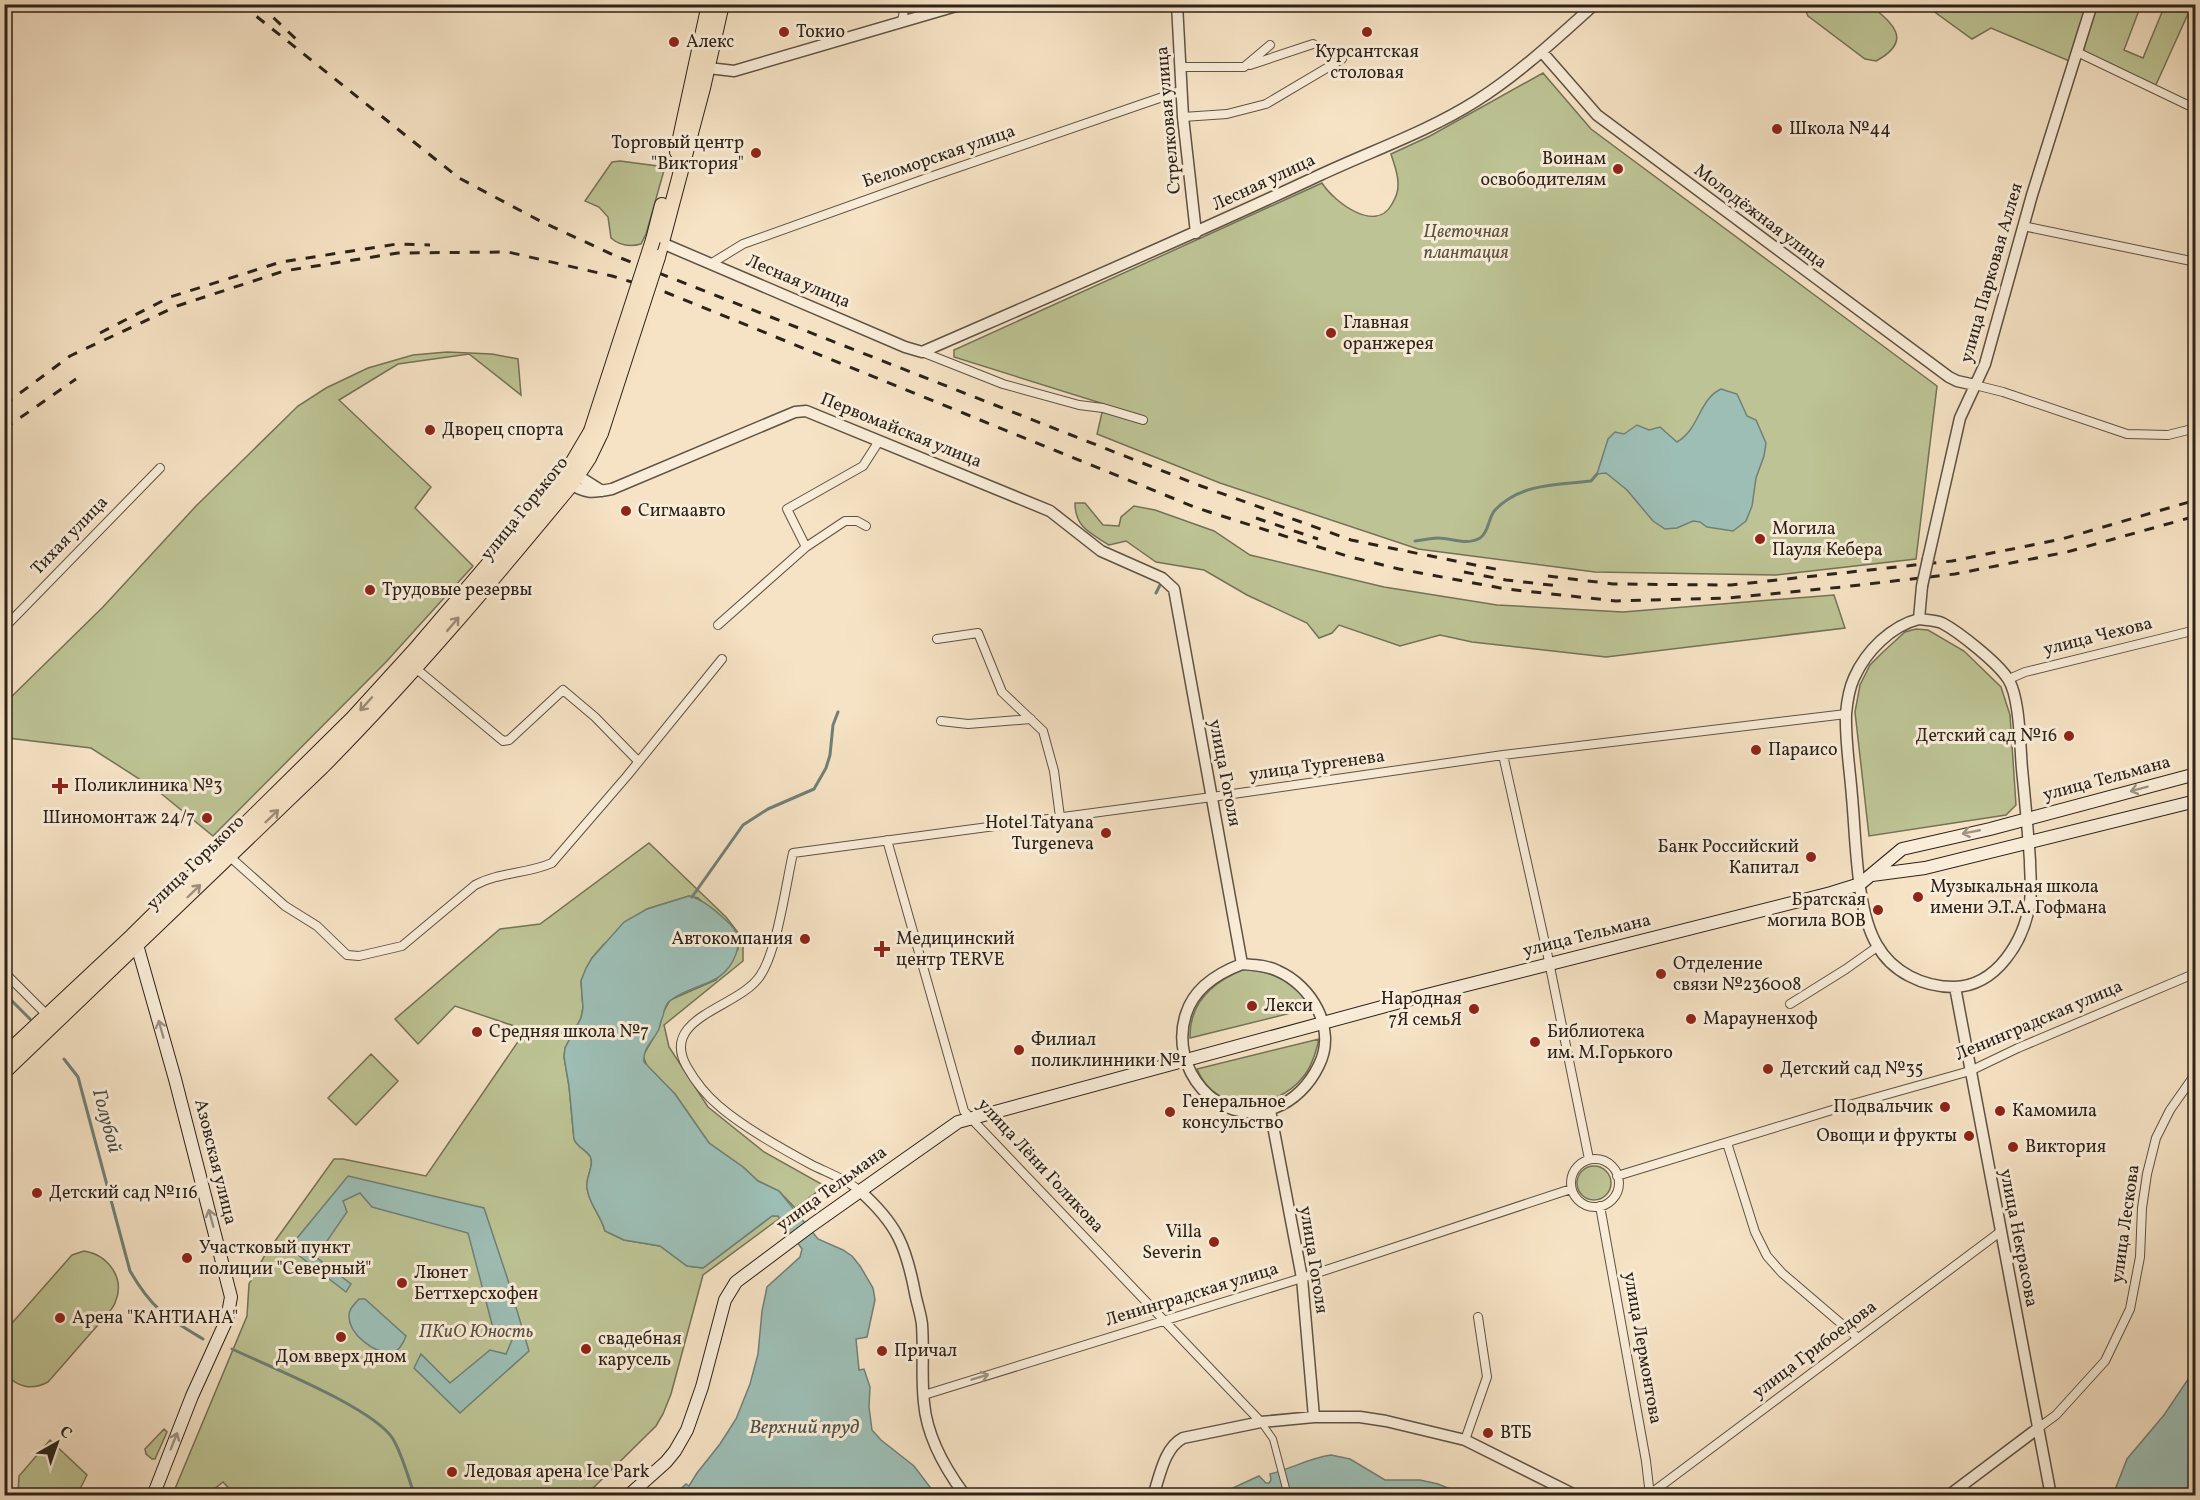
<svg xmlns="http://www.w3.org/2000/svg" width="2200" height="1500" font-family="Vollkorn,serif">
  <rect width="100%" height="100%" fill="#f6e3c5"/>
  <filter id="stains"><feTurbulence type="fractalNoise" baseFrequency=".00333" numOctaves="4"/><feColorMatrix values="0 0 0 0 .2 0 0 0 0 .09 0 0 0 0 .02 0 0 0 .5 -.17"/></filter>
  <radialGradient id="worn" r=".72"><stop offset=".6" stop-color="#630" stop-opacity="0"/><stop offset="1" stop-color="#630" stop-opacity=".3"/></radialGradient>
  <!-- green -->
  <path fill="#bdc394" stroke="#747257" stroke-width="1.5" d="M1803 5H1870C1894 24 1913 41 1876 61L1865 59 1808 16Z
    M1925 5H2141L2124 50 2143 58 2165 5H2192L2154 89 2078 52 2074 63 1991 28 1972 39Z
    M1543 73 1591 129 1937 386 1916 559 1776 575 1595 572 1418 549 1220 483 1097 434 1104 404 954 357V350L1322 183C1334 202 1376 234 1392 204 1395 199 1398 192 1398 186 1399 175 1394 164 1391 154L1430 136Z
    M620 161 665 167 646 234 641 244C630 247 619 245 611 238L608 217 599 207 585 201 612 162Z
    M447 352 492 354 518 359 521 395 469 354 398 364 339 400 431 487 415 508 473 566 386 662 213 836 158 791 91 748 8 738 6 702 103 607 196 506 298 406 326 388 368 368 413 355Z
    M1075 503H1085L1103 525 1119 526 1121 517 1134 506 1155 510 1214 531 1250 555 1384 587 1497 605 1623 612 1834 595 1845 628 1606 657 1472 642 1440 635 1400 646 1339 625 1332 633 1319 638 1307 623 1247 595 1204 570 1156 562 1126 541 1109 545C1090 533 1075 527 1075 503Z
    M1916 629 1928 630 1964 651 2001 687 2010 715 2016 805 2006 815 1869 836 1855 712 1860 685 1870 665 1883 652 1905 632Z
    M649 843 726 917 743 939V961L664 1025 669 1047 708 1107 764 1152 825 1186 795 1208 779 1191 758 1181 743 1167 709 1143 675 1094 648 1068 643 1056 659 1028 663 1013 670 1000 716 980 738 949 736 934 698 898 689 896 647 909 603 945 592 958 581 981 583 1008 581 1018 565 1048 564 1057 569 1086 574 1139C577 1147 585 1149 590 1156 595 1165 585 1178 587 1188 589 1205 601 1215 605 1231L624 1240 660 1246 687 1266 703 1268 772 1216H778L780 1218 703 1275 671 1394 663 1414 656 1426 586 1495 236 1496 223 1482 207 1495 172 1496 247 1316 249 1284 265 1255 334 1159H343L426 1176 526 1030 455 1006 418 1044 395 1019 500 929 540 924Z
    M1245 969C1276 973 1294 980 1311 1008L1190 1038C1189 1002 1214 981 1245 969Z
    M1319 1039C1316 1052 1312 1067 1303 1077 1275 1112 1216 1115 1197 1069Z
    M371 1054 398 1081 356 1125 328 1098Z
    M1577 1183a17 17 0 1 1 34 0a17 17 0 1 1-34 0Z
    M84 1251C108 1255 126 1278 115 1303 112 1311 103 1318 98 1325 81 1344 65 1363 48 1382 31 1391 18 1387 5 1374V1331L72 1255Z
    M164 1429 167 1432 155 1459H152L146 1454 145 1449Z
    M50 1440 87 1475 77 1495H18L19 1476Z"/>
  <!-- water -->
  <path fill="#9dbeb5" stroke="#708077" stroke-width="1.5" d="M1721 389 1737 394 1747 416 1756 420 1766 443 1764 456 1756 478 1752 506 1746 521 1733 531 1707 527 1700 522 1693 521 1677 528 1665 529 1653 521 1627 490 1606 473 1597 474 1608 439 1615 432 1624 434 1637 425 1649 430 1660 427 1677 442C1699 430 1699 399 1721 389Z
    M689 896C705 900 718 913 730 924 738 932 740 943 736 954 724 987 695 982 671 1000 666 1003 664 1010 663 1016 661 1020 660 1025 659 1029 654 1040 642 1049 644 1062L675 1094 709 1143 743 1167 758 1181 779 1191 818 1239 843 1250 852 1256 860 1266 873 1288 875 1300 867 1337 856 1339 859 1370 864 1369 870 1387 869 1407 872 1430 881 1440 914 1466 936 1495H674L686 1484 689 1486 697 1473 720 1444 736 1419 750 1384 758 1354 762 1311 767 1287 800 1257 802 1249 778 1216H772L703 1268 687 1266 660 1246 624 1240 605 1231C601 1215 589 1205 587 1188 585 1178 595 1165 590 1156 585 1149 577 1147 574 1139L569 1086 564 1057 565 1048 581 1018 583 1008 581 981 586 968 592 958 624 922 647 909Z
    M348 1176 484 1208 507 1277 529 1351 460 1413 414 1368 421 1354 450 1383 490 1350 506 1354 512 1340 493 1328 468 1233 372 1207 360 1193 343 1201 347 1212 316 1257 351 1284 346 1292 289 1248Z
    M359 1299H365L406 1336C404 1342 398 1353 391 1353 374 1353 348 1334 349 1315 349 1308 355 1304 359 1299Z
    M2195 1369V1495H2113L2127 1459 2164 1415Z
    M1331 1455 1350 1459 1385 1480H1420L1438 1484 1465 1495 1222 1496 1233 1488 1259 1476 1266 1483H1269L1271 1480 1270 1474C1291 1469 1309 1458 1331 1455Z"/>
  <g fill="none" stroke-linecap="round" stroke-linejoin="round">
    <!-- stream -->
    <path stroke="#708077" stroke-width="3" d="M1415 541C1423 540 1431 538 1438 538 1452 538 1466 546 1480 538 1489 532 1488 518 1495 510 1521 483 1557 485 1591 481L1597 474
      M1156 593 1160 585
      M692 897 743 825 768 809 814 789 826 768 830 755 833 725 838 712
      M4 993 30 1019
      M64 1059 78 1077 130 1271C152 1309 166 1317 203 1339
      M232 1349C268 1366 374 1408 393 1439 403 1456 408 1478 415 1496"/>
    <!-- pedestrian casing -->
    <g stroke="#5e5245" stroke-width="8">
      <path id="pedestrian" d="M1261 1422 1273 1439 1288 1496"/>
    </g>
    <!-- minor casing -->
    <g stroke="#5e5245" stroke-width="10">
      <path id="minor" d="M902 22 905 4
        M2077 52 2196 109
        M1250 65 1313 44
        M1180 67H1244L1270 45
        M1183 117 1227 114 1266 104 1342 59
        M2023 226 2196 262
        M712 263 743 244 930 177 1180 91
        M922 352 1003 384 1079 405 1103 408 1143 420
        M1975 385 2003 392 2127 434 2168 435 2196 428
        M806 547 845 521H857L866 526
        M718 625 806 547 787 509 863 466 879 441
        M4 628 160 468
        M937 639 978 633 1002 692 1043 731 1054 771 1060 817
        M413 666 503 741 509 740 563 690 595 717 638 761
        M2009 679 2025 672 2196 630
        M941 721 968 724 1031 719
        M1503 755 1547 952 1589 1159
        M887 840 964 1111 1261 1422
        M229 856 285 906 317 926 347 955 359 956 402 946 475 885C499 872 527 874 552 863L627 776 722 659
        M4 972 48 1016
        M1790 1004 1846 969 1877 947
        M1727 1143 1755 1232 1767 1256 1782 1273 1858 1338
        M1571 1183a24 24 0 1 1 48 0a24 24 0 1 1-48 0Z
        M1617 1176 1842 1107 1970 1071 2018 1048 2196 973
        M860 1191C846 1179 828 1173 812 1165 784 1150 743 1127 719 1106 707 1096 695 1081 687 1067 658 1017 739 1008 760 976 777 952 786 884 793 853L1212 797 1503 755 1846 714
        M1600 1206 1646 1461 1650 1496
        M924 1395 1302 1278 1571 1189
        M2037 1429 2056 1415 2105 1361 2130 1309 2140 1257 2142 1208 2147 1174 2156 1138 2170 1110 2196 1073
        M1465 1440 1487 1377 1478 1317
        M1650 1494 2000 1232"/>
    </g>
    <!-- tertiary casing -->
    <g stroke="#5e5245" stroke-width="13">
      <path id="tertiary" d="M1177 4 1183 117 1196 233
        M1542 52 1597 115 1949 377 1957 381 1975 385
        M700 67 734 71 963 4
        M662 243 905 347 922 352C1055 294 1188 237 1320 175 1371 151 1427 132 1476 101 1519 74 1557 38 1595 4
        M572 472 602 491
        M567 482C586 494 591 493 612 489L795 412 806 411 1050 511 1101 551 1162 578 1174 589 1242 964
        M1928 559 1960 418 1985 364 2032 195 2092 4
        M1919 619C1926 620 1935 620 1942 623 1959 632 1998 663 2008 679 2020 697 2020 747 2022 769 2025 800 2028 830 2030 861 2030 874 2032 888 2030 902 2024 941 1997 986 1954 987 1923 987 1892 972 1877 945 1856 910 1856 838 1852 797 1850 769 1845 741 1846 714 1847 702 1849 689 1854 678 1866 651 1891 626 1919 619Z
        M1919 619 1922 586
        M1242 964C1254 965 1266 965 1278 971 1312 986 1337 1029 1319 1065 1310 1084 1294 1101 1274 1108 1218 1129 1168 1068 1186 1014 1194 988 1218 973 1242 964Z
        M1955 987 2051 1496
        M1270 1110 1302 1278 1314 1417
        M860 1191C897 1224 906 1246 915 1293 917 1304 921 1314 922 1325 924 1351 921 1377 924 1403 927 1437 944 1467 964 1494L968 1496
        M1153 1496C1160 1476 1164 1448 1183 1438L1261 1422 1314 1417H1360L1386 1421 1465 1440 1577 1496
        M1948 1496 2037 1429"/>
    </g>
    <!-- secondary casing -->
    <g stroke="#2c221a" stroke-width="14">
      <path id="secondary" d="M1872 875 1925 868 2196 801
        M132 938 137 945 175 1079 231 1297 227 1319 192 1396 153 1496
        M628 1496 666 1462 675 1451 687 1430 702 1387 725 1300 736 1282 812 1225 958 1122 1415 998 1831 893 1860 884 1902 849 1990 829 2196 774"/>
    </g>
    <!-- primary casing -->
    <g stroke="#2c221a" stroke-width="16">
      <path id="primary" d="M677 152 709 4
        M653 240 662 205
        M658 257 703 88 722 4
        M4 1056 132 936 353 718 414 651 556 485 568 470 591 431
        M4 1072 322 767C410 678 491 582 571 485L589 458 601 433"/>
    </g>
    <!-- pedestrian -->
    <use href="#pedestrian" stroke="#f9edd9" stroke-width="6"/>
    <!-- minor -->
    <use href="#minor" stroke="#f9edd9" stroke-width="8"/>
    <!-- tertiary -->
    <use href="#tertiary" stroke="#f9edd9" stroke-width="10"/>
    <!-- secondary -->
    <use href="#secondary" stroke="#f9edd9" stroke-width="12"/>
    <!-- primary -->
    <use href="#primary" stroke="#f6e3c5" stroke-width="14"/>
    <!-- rail -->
    <path stroke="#2c221a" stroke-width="3" stroke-dasharray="10 10" stroke-linecap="butt" d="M241 4 459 178 542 222 618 257 1201 486 1351 540 1500 570
      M259 4 297 40
      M100 333 170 297 281 262 397 244 430 245
      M4 405 70 356 177 306 284 271 398 253 508 252 612 276 665 292 1197 508 1347 556 1399 569 1506 589 1616 601 1728 598 1842 587 1955 574 2067 552 2196 516
      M4 429 76 379
      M1256 518 1318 539
      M1464 572 1506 580 1559 586
      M1548 576 1613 584 1731 585 1952 561 2062 539 2196 500"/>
    <!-- tertiary-bridge casing -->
    <g stroke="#5e5245" stroke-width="13" stroke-linecap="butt">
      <path id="tertiary-bridge" d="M1922 586 1928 559"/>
    </g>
    <!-- primary-bridge casing -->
    <g stroke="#2c221a" stroke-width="16" stroke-linecap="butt">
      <path id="primary-bridge" d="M591 431 653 240
        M601 433 658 257"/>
    </g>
    <!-- tertiary-bridge -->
    <use href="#tertiary-bridge" stroke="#f9edd9" stroke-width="10"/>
    <!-- primary-bridge -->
    <use href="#primary-bridge" stroke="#f6e3c5" stroke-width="14"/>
  </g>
  <!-- one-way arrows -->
  <defs><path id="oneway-shaft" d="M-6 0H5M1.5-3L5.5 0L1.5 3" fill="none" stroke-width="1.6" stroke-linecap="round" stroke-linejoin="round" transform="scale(1.5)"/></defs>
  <g stroke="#9b8c78">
    <use href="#oneway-shaft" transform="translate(453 624) rotate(-50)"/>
    <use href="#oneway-shaft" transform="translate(366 704) rotate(132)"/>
    <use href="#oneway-shaft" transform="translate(272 816) rotate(-44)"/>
    <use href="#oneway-shaft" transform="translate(194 891) rotate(-44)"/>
  </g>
  <g stroke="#9d9283">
    <use href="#oneway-shaft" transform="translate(2139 789) rotate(165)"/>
    <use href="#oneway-shaft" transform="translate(1971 832) rotate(169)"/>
    <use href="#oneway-shaft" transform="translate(161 1029) rotate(-106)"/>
    <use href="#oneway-shaft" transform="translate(211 1218) rotate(-105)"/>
    <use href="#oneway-shaft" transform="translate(980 1377) rotate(-17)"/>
    <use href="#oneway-shaft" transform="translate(174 1441) rotate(-68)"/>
  </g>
  <!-- markers -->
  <g fill="#8f2418" stroke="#f9edd9" stroke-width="2">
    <circle cx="784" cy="32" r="6"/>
    <circle cx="1367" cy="32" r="6"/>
    <circle cx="674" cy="42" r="6"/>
    <circle cx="1777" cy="129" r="6"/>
    <circle cx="756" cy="153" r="6"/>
    <circle cx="1618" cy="169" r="6"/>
    <circle cx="1331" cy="333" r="6"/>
    <circle cx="430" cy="430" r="6"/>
    <circle cx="626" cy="511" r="6"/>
    <circle cx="1760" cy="539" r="6"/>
    <circle cx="370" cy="590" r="6"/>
    <circle cx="2069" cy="736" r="6"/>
    <circle cx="1756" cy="750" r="6"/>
    <path d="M57 777h6v6h6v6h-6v6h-6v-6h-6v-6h6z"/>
    <circle cx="207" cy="818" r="6"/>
    <circle cx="1106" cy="833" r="6"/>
    <circle cx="1811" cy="857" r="6"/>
    <circle cx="1918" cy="897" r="6"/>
    <circle cx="1878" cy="910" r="6"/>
    <circle cx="805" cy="939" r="6"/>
    <path d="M879 940h6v6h6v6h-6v6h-6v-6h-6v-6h6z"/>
    <circle cx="1661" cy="974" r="6"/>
    <circle cx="1252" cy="1006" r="6"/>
    <circle cx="1474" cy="1009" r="6"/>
    <circle cx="1691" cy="1019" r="6"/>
    <circle cx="477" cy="1032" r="6"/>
    <circle cx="1535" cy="1042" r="6"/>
    <circle cx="1019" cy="1050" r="6"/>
    <circle cx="1768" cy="1069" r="6"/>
    <circle cx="1945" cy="1107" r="6"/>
    <circle cx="2000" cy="1111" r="6"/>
    <circle cx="1170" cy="1112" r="6"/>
    <circle cx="1969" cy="1136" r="6"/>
    <circle cx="2013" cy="1147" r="6"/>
    <circle cx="37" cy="1193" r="6"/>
    <circle cx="1214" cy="1242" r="6"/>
    <circle cx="187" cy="1258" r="6"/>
    <circle cx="402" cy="1283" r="6"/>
    <circle cx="60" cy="1318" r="6"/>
    <circle cx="341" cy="1337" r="6"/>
    <circle cx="586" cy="1349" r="6"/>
    <circle cx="882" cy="1351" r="6"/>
    <circle cx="1488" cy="1433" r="6"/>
    <circle cx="452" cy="1472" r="6"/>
  </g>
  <g text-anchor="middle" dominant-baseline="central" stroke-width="6" stroke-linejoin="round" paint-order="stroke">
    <!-- poi labels -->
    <g font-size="18" fill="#2c221a" stroke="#f9edd9" text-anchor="start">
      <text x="796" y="32">Токио</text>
      <text x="686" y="42">Алекс</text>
      <text x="1367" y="52" text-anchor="middle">Курсантская<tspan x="1367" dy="21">столовая</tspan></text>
      <text x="1789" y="129">Школа №44</text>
      <text x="744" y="143" text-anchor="end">Торговый центр<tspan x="744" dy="21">"Виктория"</tspan></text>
      <text x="1606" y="159" text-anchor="end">Воинам<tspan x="1606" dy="21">освободителям</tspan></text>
      <text x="1343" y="323">Главная<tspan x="1343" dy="21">оранжерея</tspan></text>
      <text x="442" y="430">Дворец спорта</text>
      <text x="638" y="511">Сигмаавто</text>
      <text x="1772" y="529">Могила<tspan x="1772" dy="21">Пауля Кебера</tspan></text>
      <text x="382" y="590">Трудовые резервы</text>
      <text x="2057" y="736" text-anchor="end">Детский сад №16</text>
      <text x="1768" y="750">Параисо</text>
      <text x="74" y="786">Поликлиника №3</text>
      <text x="195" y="818" text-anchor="end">Шиномонтаж 24/7</text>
      <text x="1094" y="823" text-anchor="end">Hotel Tatyana<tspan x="1094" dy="21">Turgeneva</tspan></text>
      <text x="1799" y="847" text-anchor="end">Банк Российский<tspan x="1799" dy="21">Капитал</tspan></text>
      <text x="1930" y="887">Музыкальная школа<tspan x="1930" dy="21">имени Э.Т.А. Гофмана</tspan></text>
      <text x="1866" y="900" text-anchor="end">Братская<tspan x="1866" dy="21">могила ВОВ</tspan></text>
      <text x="793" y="939" text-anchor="end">Автокомпания</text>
      <text x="896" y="939">Медицинский<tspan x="896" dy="21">центр TERVE</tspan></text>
      <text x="1673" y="964">Отделение<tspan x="1673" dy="21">связи №236008</tspan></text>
      <text x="1462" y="999" text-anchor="end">Народная<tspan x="1462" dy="21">7Я семьЯ</tspan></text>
      <text x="1264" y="1006">Лекси</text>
      <text x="1703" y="1019">Марауненхоф</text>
      <text x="489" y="1032">Средняя школа №7</text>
      <text x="1547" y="1032">Библиотека<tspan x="1547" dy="21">им. М.Горького</tspan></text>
      <text x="1031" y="1040">Филиал<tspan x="1031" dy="21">поликлинники №1</tspan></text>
      <text x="1780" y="1069">Детский сад №35</text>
      <text x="1182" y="1102">Генеральное<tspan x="1182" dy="21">консульство</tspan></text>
      <text x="1933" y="1107" text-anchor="end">Подвальчик</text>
      <text x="2012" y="1111">Камомила</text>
      <text x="1957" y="1136" text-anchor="end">Овощи и фрукты</text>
      <text x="2025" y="1147">Виктория</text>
      <text x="49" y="1193">Детский сад №116</text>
      <text x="1202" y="1232" text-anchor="end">Villa<tspan x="1202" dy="21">Severin</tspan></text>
      <text x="199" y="1248">Участковый пункт<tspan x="199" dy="21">полиции "Северный"</tspan></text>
      <text x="414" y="1273">Люнет<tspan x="414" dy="21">Беттхерсхофен</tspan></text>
      <text x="72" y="1318">Арена "КАНТИАНА"</text>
      <text x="598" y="1339">свадебная<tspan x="598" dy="21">карусель</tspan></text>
      <text x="894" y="1351">Причал</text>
      <text x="341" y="1357" text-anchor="middle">Дом вверх дном</text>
      <text x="1500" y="1433">ВТБ</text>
      <text x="464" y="1472">Ледовая арена Ice Park</text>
    </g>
    <!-- street labels -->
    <g font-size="18" fill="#2c221a" stroke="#f9edd9">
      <text transform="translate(1169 120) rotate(-95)">Стрелковая улица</text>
      <text transform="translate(939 157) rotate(-19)">Беломорская улица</text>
      <text transform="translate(1264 183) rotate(-25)">Лесная улица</text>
      <text transform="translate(1760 217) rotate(37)">Молодёжная улица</text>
      <text transform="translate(1992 273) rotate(-74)">улица Парковая Аллея</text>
      <text transform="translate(798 282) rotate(23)">Лесная улица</text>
      <text transform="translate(901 431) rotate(22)">Первомайская улица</text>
      <text transform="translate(525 509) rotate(-51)">улица Горького</text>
      <text transform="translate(70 536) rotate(-46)">Тихая улица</text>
      <text transform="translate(2098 637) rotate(-14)">улица Чехова</text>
      <text transform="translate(1317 766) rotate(-8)">улица Тургенева</text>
      <text transform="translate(1224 773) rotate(79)">улица Гоголя</text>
      <text transform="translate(2107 779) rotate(-15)">улица Тельмана</text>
      <text transform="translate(196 863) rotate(-44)">улица Горького</text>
      <text transform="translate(1587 936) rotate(-14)">улица Тельмана</text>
      <text transform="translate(2039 1021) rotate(-23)">Ленинградская улица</text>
      <text transform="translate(215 1162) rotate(76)">Азовская улица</text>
      <text transform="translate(1040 1166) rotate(47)">улица Лёни Голикова</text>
      <text transform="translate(832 1189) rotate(-36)">улица Тельмана</text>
      <text transform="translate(2126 1224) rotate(-82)">улица Лескова</text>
      <text transform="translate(2018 1238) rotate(79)">улица Некрасова</text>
      <text transform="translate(1313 1260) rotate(81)">улица Гоголя</text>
      <text transform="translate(1192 1295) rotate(-17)">Ленинградская улица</text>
      <text transform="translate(1642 1348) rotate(80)">улица Лермонтова</text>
      <text transform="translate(1815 1350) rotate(-37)">улица Грибоедова</text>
    </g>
    <!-- park labels -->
    <g font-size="18" font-style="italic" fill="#58523f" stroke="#f9edd9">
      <text x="1466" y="232">Цветочная<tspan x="1466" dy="21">плантация</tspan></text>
      <text x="476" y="1332">ПКиО Юность</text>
    </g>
    <!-- water labels -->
    <g font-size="20" font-style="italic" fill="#4e5148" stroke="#f9edd9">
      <text transform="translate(106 1121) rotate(75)">Голубой</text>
      <text x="804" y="1428">Верхний пруд</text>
    </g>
  </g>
  <!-- margin -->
  <rect width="2200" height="1500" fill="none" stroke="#f6e3c5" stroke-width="24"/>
  <rect x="6" y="6" width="2188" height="1488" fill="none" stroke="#2c221a" stroke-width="3"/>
  <rect x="12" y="12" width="2176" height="1476" fill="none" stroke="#2c221a" stroke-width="1.5"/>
  <!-- north arrow -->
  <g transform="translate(57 1443) rotate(40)" stroke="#f9edd9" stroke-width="4.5" paint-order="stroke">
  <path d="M0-4.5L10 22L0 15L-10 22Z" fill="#2c221a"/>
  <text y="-9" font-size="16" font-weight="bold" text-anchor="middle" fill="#2c221a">С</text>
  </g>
  <rect width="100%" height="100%" filter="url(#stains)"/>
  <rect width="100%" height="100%" fill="url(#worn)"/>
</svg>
